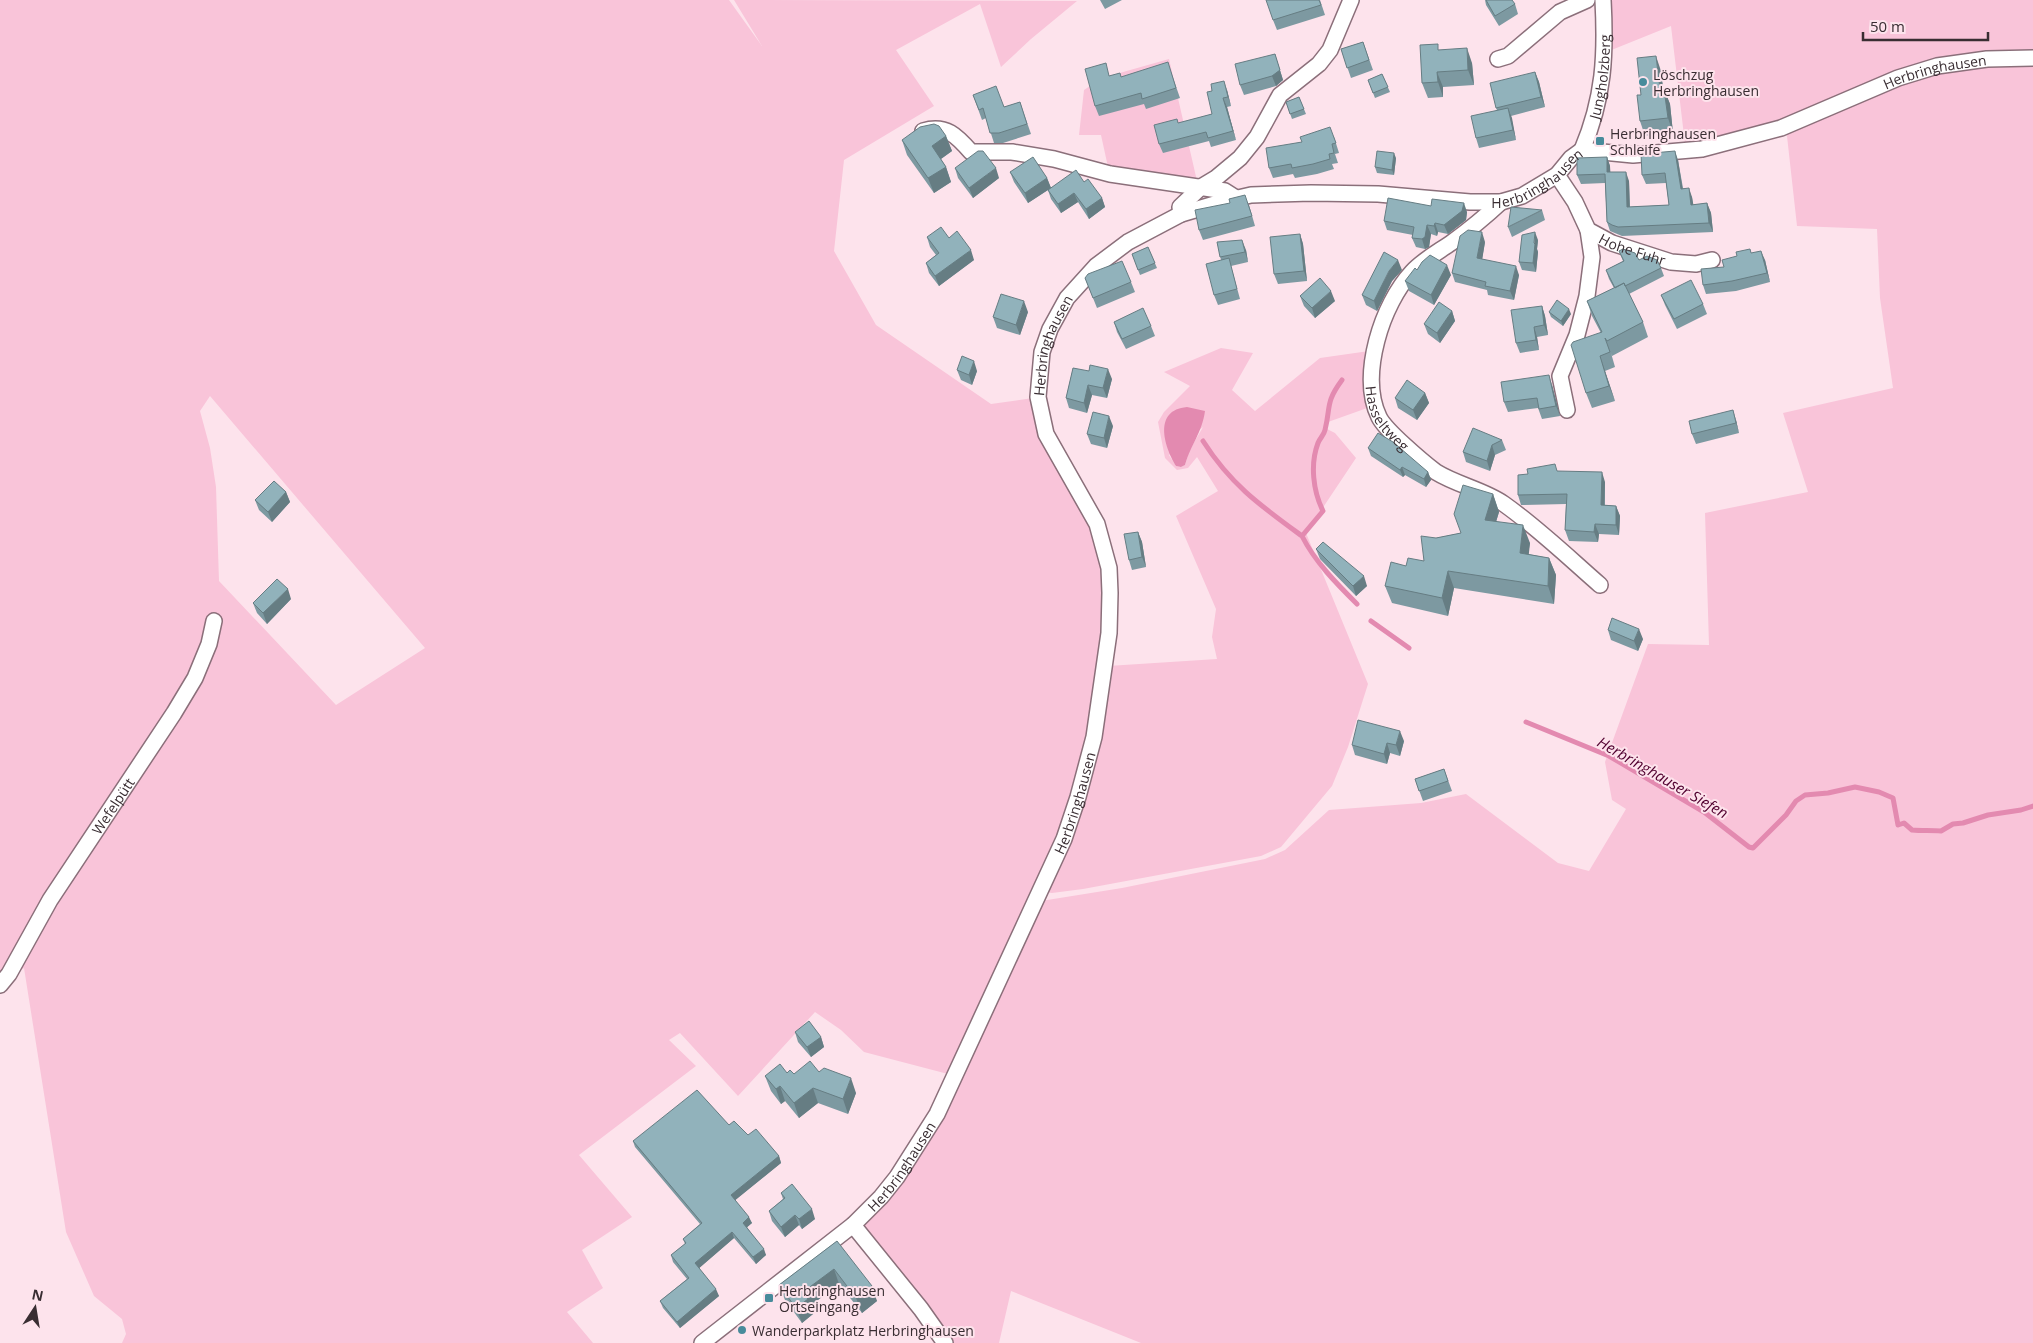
<svg xmlns="http://www.w3.org/2000/svg" width="2033" height="1343" font-family="'Open Sans',sans-serif">
  <rect width="100%" height="100%" fill="#fde3ec"/>
  <!-- green -->
  <path fill="#f9c4d9" fill-rule="evenodd" d="M0 0H729L762 46 734 0 1077 1 1031 39 1001 67 980 4 896 50 934 106 844 160 834 251 876 325 991 404 1033 398 1093 528 1105 572 1104 637 1093 713 1062 821 1033 890 948 1074 864 1052 841 1030 815 1012 738 1096 680 1033 669 1040 696 1066 579 1155 632 1217 582 1250 603 1288 567 1312 593 1343H122L126 1334 122 1319 94 1296 66 1232 24 968 0 982ZM210 396 425 648 336 705 219 581 216 487 210 448 200 411Z
    M1608 0H2033V1343H1141L1011 1291 999 1343H942L859 1233 924 1147 1041 901 1122 888 1265 859 1285 850 1329 810 1421 803 1466 794 1558 863 1589 871 1626 809 1612 800 1605 762 1648 644 1709 645 1705 513 1808 492 1783 413 1893 388 1880 298 1877 229 1797 226 1785 118 1721 139 1685 144 1671 26 1609 51Z
    M1169 59 1197 181 1108 167 1101 135H1079L1084 90 1102 78Z
    M1221 348 1253 353 1232 390 1255 411 1320 358 1369 351 1370 407 1328 422 1327 429 1335 433 1356 458 1306 533 1368 684 1348 747 1332 786 1281 847 1261 856 1083 889 1052 893 1045 892 1108 666 1217 659 1212 637 1216 609 1176 516 1218 491 1197 457 1188 468 1177 470 1165 458 1158 422 1164 412 1190 386 1164 372ZM1203 427 1189 451 1185 465 1181 467 1176 466 1169 455Z"/>
  <!-- water -->
  <path fill="#e38ab0" d="M1187 407 1205 411C1202 433 1191 444 1185 465L1181 467 1176 466C1164 446 1153 410 1187 407Z"/>
  <g fill="none" stroke-linecap="round" stroke-linejoin="round">
    <!-- stream -->
    <path stroke="#e38ab0" stroke-width="5" d="M1203 441C1231 485 1261 506 1302 536 1315 562 1337 584 1357 604
      M1302 536 1323 511C1313 491 1310 464 1318 443 1320 438 1324 435 1325 430 1331 406 1325 403 1342 380
      M1371 621 1409 648
      M1526 722 1609 756 1704 812 1749 847 1753 848 1786 815 1796 801 1805 795 1828 793 1855 787 1879 792 1893 798 1898 825 1904 823 1912 830C1923 831 1931 830 1941 831L1953 824 1963 823 1988 815 2021 810 2033 806"/>
    <!-- minor casing -->
    <g stroke="#8b6f7a" stroke-width="18">
      <g id="minor">
        <path d="M1498 59 1508 56 1560 12 1587 0"/>
        <path d="M923 131C946 124 957 136 971 152H1012L1054 159 1110 174 1225 191 1236 198"/>
        <path id="s1" d="M1582 150C1604 98 1606 55 1603 0"/>
        <path id="s2" d="M1557 175 1575 202 1588 230 1612 243 1671 262 1696 264 1712 260"/>
        <path id="s3" d="M1501 202C1485 217 1469 230 1451 243 1438 252 1423 260 1412 272 1382 304 1359 375 1379 417 1385 430 1423 462 1436 472 1457 485 1484 490 1504 504 1538 528 1569 558 1600 585"/>
        <path d="M1181 214 1180 207 1201 187 1216 178 1240 158 1257 137 1280 95 1319 64 1330 50 1351 0"/>
        <path d="M1567 410 1560 376 1577 335 1587 296 1592 257 1588 230"/>
        <path id="s4" d="M0 985 9 974 50 900 174 713 195 678 209 644 214 621"/>
        <path d="M853 1225 921 1309 945 1343"/>
        <path id="s5" d="M702 1343 853 1225 881 1197 897 1177 937 1114 1064 839 1078 797 1094 737 1109 633 1110 593 1109 568 1097 524 1046 434 1038 397 1042 352 1050 329 1067 298 1096 266 1128 242 1181 214 1225 201 1251 195 1311 193 1378 194 1470 202H1501L1522 196 1557 175 1571 158 1582 150 1633 155 1702 149 1781 128 1898 78 1937 66 1987 59 2033 58"/>
      </g>
    </g>
    <!-- minor -->
    <use href="#minor" stroke="#fff" stroke-width="15"/>
  </g>
  <!-- wall -->
  <path fill="#7d99a1" d="M1100 0H1122L1105 9Z
    M1320 0 1325 15 1277 30 1273 20Z
    M1485 0 1515 4 1518 14 1499 26 1486 5Z
    M1363 42 1373 70 1351 78 1341 49Z
    M1440 50 1472 63 1474 85 1443 87V97L1428 98 1422 83Z
    M1275 54 1283 80 1276 86 1244 95 1240 85Z
    M1661 71 1663 89H1664L1670 104 1673 133 1645 136 1640 121 1641 95Z
    M1171 72 1180 98 1146 109 1144 104 1099 116 1095 106 1110 76 1121 77Z
    M1535 72 1539 82 1545 107 1511 116 1516 140 1479 148 1476 138 1497 110 1496 108Z
    M1382 74 1390 92 1375 98 1368 80Z
    M1227 90 1231 106 1227 107 1236 140 1211 147 1209 141 1163 153 1159 144 1179 123 1212 114Z
    M973 95 1004 107 1020 102 1031 134 1003 143H994L986 118 982 120Z
    M1299 97 1306 114 1292 119 1286 102Z
    M946 136 952 151 941 159 946 167 951 182 934 193 907 155 902 140Z
    M1334 137 1339 153 1335 154 1338 163 1332 164 1334 169 1317 174 1295 178 1293 174 1273 178 1269 168 1302 142Z
    M1607 157 1610 166V172L1629 181 1630 207 1669 205 1666 183 1646 184 1642 175 1678 160 1683 188 1692 197 1693 205 1707 203 1711 213 1713 232 1622 236 1610 231 1607 222 1605 183 1581 184 1577 175Z
    M1396 158 1394 175 1377 173 1375 167Z
    M955 168 999 178 973 198 958 178Z
    M1010 172 1047 178 1051 188 1028 203 1014 182Z
    M1084 182 1102 198 1105 207 1089 219 1078 202 1061 213 1051 199 1048 190Z
    M1230 203 1249 205 1255 226 1203 240 1199 230Z
    M1431 206 1467 212 1466 220 1448 234 1438 232 1437 236 1431 234 1429 247 1425 249 1416 247 1412 238 1413 235 1387 230 1384 221Z
    M1542 210 1545 220 1512 237 1508 227Z
    M1300 234 1303 244 1307 281 1278 284 1274 274Z
    M927 237 949 238 974 260 939 286 929 273 926 263 936 255 930 247Z
    M1538 240 1537 249 1538 252 1536 272 1522 270 1519 262Z
    M1217 242 1246 250 1248 262 1231 266 1240 299 1218 305 1214 295 1221 260Z
    M1485 242 1482 259 1519 275 1514 300 1488 295 1487 290 1455 282 1452 273Z
    M1148 247 1157 268 1140 275 1132 254Z
    M1619 251 1639 260 1661 268 1664 276 1629 294 1643 322 1648 337 1612 356 1611 353 1615 367 1605 371 1615 401 1592 408 1586 393 1601 333 1592 316 1587 301 1614 288 1609 279 1606 270 1623 261Z
    M1752 253 1765 260 1770 282 1736 291 1706 294 1703 285 1724 267Z
    M1402 270 1392 281 1377 311 1366 305 1362 295Z
    M1417 270 1451 275 1434 305 1409 291 1405 281Z
    M1085 278 1131 282 1135 292 1097 308Z
    M1661 295 1703 304 1707 314 1677 329 1665 305Z
    M1300 296 1335 301 1315 318 1304 306Z
    M1542 306 1545 316 1548 335 1537 337 1539 350 1520 353 1516 343Z
    M1452 311 1455 321 1440 343 1428 334 1424 324Z
    M1028 312 1020 335 997 328 993 317Z
    M1549 312 1571 314 1563 326 1551 317Z
    M1114 322 1151 326 1155 336 1126 349 1117 332Z
    M1073 368 1112 379 1107 398 1092 395 1087 413 1069 408 1066 398Z
    M957 370 977 371 972 385 961 380Z
    M1552 385 1560 416 1542 419 1538 408 1508 412 1504 402Z
    M1425 393 1429 403 1417 420 1398 408 1395 398Z
    M1736 420 1739 433 1696 444 1692 434Z
    M1113 426 1107 448 1091 444 1087 434Z
    M1502 440 1506 450 1495 455 1490 471 1466 462 1463 452Z
    M1368 448 1428 472 1431 480 1426 487 1405 475 1403 477 1371 456Z
    M1558 471 1605 482V505L1616 506 1620 516 1619 535 1599 534 1598 542 1569 541 1565 530 1566 504 1521 505 1518 495 1528 474Z
    M286 492 290 502 272 522 259 510 255 500Z
    M1493 494 1499 512 1496 522 1530 543 1528 554 1549 558 1556 575 1554 604 1454 588 1448 616 1392 603 1385 586 1406 566 1424 561 1436 538 1461 533Z
    M1138 532 1142 542 1146 567 1132 570 1129 560Z
    M1316 549 1367 586 1356 596 1320 559Z
    M291 599 267 624 257 613 253 603Z
    M1608 630 1643 639 1638 651 1611 640Z
    M1404 741 1400 756 1390 753 1387 764 1355 755 1352 745Z
    M1444 769 1452 791 1423 801 1415 779Z
    M795 1032 821 1037 824 1047 811 1057 798 1042Z
    M819 1072 856 1093 848 1114 818 1103 799 1118 785 1101 781 1104 771 1091 765 1076 787 1073 794 1074Z
    M729 1125 748 1135 779 1156 781 1163 735 1200 752 1223 747 1227 766 1255 756 1264 734 1238 699 1268 719 1296 680 1328 663 1308 660 1301 687 1279 673 1262 671 1255 685 1244 683 1239 700 1224 635 1147 633 1141Z
    M781 1193 815 1219 802 1229 799 1225 785 1237 772 1221 769 1211 783 1199Z
    M837 1241 877 1301 862 1313 839 1284 810 1306 813 1314 802 1323 785 1300 779 1285Z"/>
  <!-- shaded-wall -->
  <path fill="#667d83" d="M1467 48 1472 63 1474 85 1468 70Z
    M1275 54 1283 80 1276 86 1272 76Z
    M1656 56 1661 71 1665 104 1660 89Z
    M1437 72 1443 87V97L1438 82Z
    M1535 72 1539 82 1545 107 1541 97Z
    M1224 81 1227 90 1231 106 1228 97Z
    M1664 89 1670 104 1673 133 1668 118Z
    M1223 98 1227 107 1236 140 1233 131Z
    M1508 108 1512 118 1516 140 1513 130Z
    M946 136 952 151 938 161 932 146Z
    M1675 151 1678 160 1684 198 1681 189Z
    M1394 153 1396 158 1394 175 1392 170Z
    M1607 157 1610 166 1611 182 1607 172Z
    M946 167 951 182 934 193 928 178Z
    M996 168 999 178 973 198 969 188Z
    M1626 172 1629 181 1630 217 1627 207Z
    M1047 178 1051 188 1028 203 1025 193Z
    M1689 188 1692 197 1695 214 1691 205Z
    M1074 193 1078 202 1061 213 1058 204Z
    M1102 198 1105 207 1089 219 1086 209Z
    M1464 203 1467 212 1466 220 1448 234 1444 225Z
    M1707 203 1711 213 1713 232 1709 223Z
    M1435 223 1438 232 1437 236 1434 226Z
    M1427 225 1431 234 1429 247 1425 249 1422 239Z
    M1482 232 1485 242 1481 267 1477 258Z
    M1535 232 1538 240 1537 249 1538 252 1536 272 1533 263Z
    M1300 234 1303 244 1307 281 1304 271Z
    M1242 240 1246 250 1248 262 1245 252Z
    M971 250 974 260 939 286 935 276Z
    M1761 251 1765 260 1770 282 1767 273Z
    M1398 260 1402 270 1392 281 1377 311 1374 301 1389 271Z
    M1447 265 1451 275 1434 305 1431 295Z
    M1516 266 1519 275 1514 300 1510 291Z
    M1331 291 1335 301 1315 318 1312 308Z
    M1024 301 1028 312 1020 335 1016 325Z
    M1542 306 1545 316 1548 335 1544 325Z
    M1569 309 1571 314 1563 326 1561 321Z
    M1452 311 1455 321 1440 343 1437 333Z
    M1534 327 1537 337 1539 350 1536 340Z
    M1600 356 1615 401 1609 386Z
    M974 361 977 371 972 385 969 375Z
    M1108 369 1112 379 1107 398 1103 388Z
    M1549 375 1552 385 1560 416 1556 406Z
    M1088 385 1092 395 1087 413 1084 403Z
    M1425 393 1429 403 1417 420 1413 410Z
    M1733 410 1736 420 1739 433 1736 423Z
    M1109 416 1113 426 1107 448 1104 438Z
    M1492 445 1495 455 1490 471 1487 461Z
    M1402 467 1405 475 1403 477 1400 470Z
    M1428 472 1431 480 1426 487 1424 479Z
    M1602 472 1605 482 1604 515 1601 505Z
    M286 492 290 502 272 522 268 512Z
    M1493 494 1499 512 1491 538 1485 520Z
    M1616 506 1620 516 1619 535 1616 525Z
    M1595 524 1599 534 1598 542 1594 532Z
    M1523 525 1530 543 1527 571 1520 553Z
    M1138 532 1142 542 1146 567 1142 557Z
    M1549 558 1556 575 1554 604 1548 586Z
    M1448 571 1454 588 1448 616 1442 598Z
    M1364 576 1367 586 1356 596 1353 586Z
    M288 589 291 599 267 624 263 613Z
    M1639 629 1643 639 1638 651 1634 641Z
    M1400 731 1404 741 1400 756 1396 745Z
    M1387 743 1390 753 1387 764 1384 754Z
    M821 1037 824 1047 811 1057 807 1047Z
    M851 1078 856 1093 848 1114 843 1099Z
    M780 1086 785 1101 781 1104 776 1089Z
    M813 1088 818 1103 799 1118 794 1103Z
    M779 1156 781 1163 733 1202 731 1195Z
    M812 1209 815 1219 802 1229 799 1219Z
    M795 1215 799 1225 785 1237 781 1227Z
    M749 1217 752 1223 745 1229 743 1223Z
    M732 1232 734 1238 697 1270 695 1263Z
    M764 1249 766 1255 756 1264 753 1257Z
    M834 1269 839 1284 810 1306 813 1314 802 1323 796 1308 803 1292Z
    M872 1286 877 1301 862 1313 856 1298Z
    M716 1289 719 1296 680 1328 677 1322Z"/>
  <!-- building -->
  <path fill="#91b2bb" stroke="#667d83" d="M1266 0H1319L1321 5 1273 20Z
    M1486 0H1512L1515 4 1495 16Z
    M1363 42 1369 60 1347 68 1341 49Z
    M1438 44V50L1467 48 1468 70 1437 72 1438 82 1422 83 1420 45Z
    M1275 54 1280 70 1272 76 1240 85 1235 64Z
    M1656 56 1660 89H1664L1668 118 1640 121 1637 95H1641L1637 58Z
    M1168 62 1176 88 1142 99 1141 93 1095 106 1085 69 1106 63 1109 76 1120 73 1121 77Z
    M1535 72 1541 97 1496 108 1490 83Z
    M1382 74 1388 87 1373 93 1368 80Z
    M1224 81 1228 97 1223 98 1233 131 1208 138 1206 132 1159 144 1154 125 1177 119 1178 123 1212 114 1207 92 1212 91 1211 84Z
    M996 86 1004 107 1020 102 1027 124 999 133H990L983 108 979 110 973 95Z
    M1299 97 1304 109 1290 114 1286 102Z
    M1508 108 1513 130 1476 138 1471 116Z
    M934 124 939 126 946 136 932 146 946 167 928 178 902 140 920 127Z
    M1330 127 1336 143 1332 144 1334 153 1329 154 1330 159 1313 164 1292 168 1291 164 1269 168 1266 148 1302 142 1300 137Z
    M978 151H983L996 168 969 188 955 168Z
    M1377 151 1394 153 1392 170 1375 167Z
    M1675 151 1681 189 1689 188 1691 205 1707 203 1709 223 1618 227 1612 225 1607 222 1605 174 1577 175V158L1607 157V172H1626L1627 207 1669 205 1665 173 1642 175 1641 154Z
    M1033 157 1047 178 1025 193 1010 172Z
    M1076 170 1084 182 1088 179 1102 198 1086 209 1074 193 1058 204 1048 190Z
    M1245 195 1252 216 1199 230 1195 210 1230 203 1229 199Z
    M1388 198 1431 206 1432 199 1464 203 1462 211 1444 225 1435 223 1434 226 1427 225 1425 237 1422 239 1412 238 1414 227 1384 221Z
    M1511 207 1542 210 1508 227Z
    M941 227 949 238 957 231 971 250 935 276 926 263 939 253 927 237Z
    M1468 230 1482 232 1477 258 1516 266 1510 291 1485 286 1486 282 1452 273 1460 236Z
    M1535 232 1534 243 1535 244 1533 263 1519 262 1522 235Z
    M1300 234 1304 271 1274 274 1270 237Z
    M1242 240 1245 252 1220 257 1217 242Z
    M1148 247 1155 263 1138 270 1132 254Z
    M1623 249 1635 253 1639 260 1647 256 1657 260 1661 268 1625 286 1624 283 1615 288 1606 270 1624 261 1619 251Z
    M1750 249 1751 253 1761 251 1767 273 1732 281 1703 285 1701 269 1724 267 1722 260 1737 256 1736 252Z
    M1384 252 1398 260 1389 271 1374 301 1362 295Z
    M1430 255 1447 265 1431 295 1405 281 1415 268 1417 270 1422 262Z
    M1229 258 1237 289 1214 295 1206 264Z
    M1122 261 1131 282 1093 298 1085 278 1088 274Z
    M1320 278 1331 291 1312 308 1300 296Z
    M1691 280 1703 304 1674 319 1661 295Z
    M1624 283 1643 322 1607 341 1605 338 1610 352 1600 356 1609 386 1586 393 1571 345 1573 342 1602 332 1587 301Z
    M1001 294 1024 301 1016 325 993 317Z
    M1557 300 1569 309 1561 321 1549 312Z
    M1439 302 1452 311 1437 333 1424 324Z
    M1542 306 1544 325 1534 327 1536 340 1516 343 1511 310Z
    M1143 308 1151 326 1122 339 1114 322Z
    M962 356 974 361 969 375 957 370Z
    M1090 365 1108 369 1103 388 1088 385 1084 403 1066 398 1073 368 1089 371Z
    M1549 375 1556 406 1539 409 1537 398 1504 402 1501 382Z
    M1407 380 1425 393 1413 410 1395 398Z
    M1733 410 1736 423 1692 434 1689 421Z
    M1093 412 1109 416 1104 438 1087 434Z
    M1473 428 1502 440 1492 445 1487 461 1463 452Z
    M1378 433 1393 442 1428 472 1424 479 1402 467 1400 470 1368 448Z
    M1555 464 1557 471 1602 472 1601 505 1616 506V525L1595 524 1594 532 1565 530 1567 494 1518 495V475L1528 474 1527 469Z
    M274 481 286 492 268 512 255 500Z
    M1463 485 1493 494 1485 520 1523 525 1520 553 1549 558 1548 586 1448 571 1442 598 1385 586 1391 562 1406 566 1408 558 1424 561 1421 536 1436 538 1461 533 1454 514Z
    M1138 532 1142 557 1129 560 1124 534Z
    M1323 542 1364 576 1353 586 1316 549Z
    M277 579 288 589 263 613 253 603Z
    M1612 618 1639 629 1634 641 1608 630Z
    M1358 720 1400 731 1396 745 1387 743 1384 754 1352 745Z
    M1444 769 1448 781 1419 791 1415 779Z
    M809 1021 821 1037 807 1047 795 1032Z
    M810 1061 819 1072 824 1068 851 1078 843 1099 813 1088 794 1103 780 1086 776 1089 765 1076 780 1064 787 1073 790 1070 794 1074Z
    M697 1090 729 1125 734 1121 748 1135 756 1129 779 1156 731 1195 749 1217 743 1223 764 1249 753 1257 732 1232 695 1263 716 1289 677 1322 660 1301 689 1278 671 1255 686 1243 683 1239 702 1223 633 1141Z
    M792 1184 812 1209 799 1219 795 1215 781 1227 769 1211 785 1198 781 1193Z
    M837 1241 872 1286 856 1298 834 1269 803 1292 808 1299 796 1308 779 1285Z"/>
  <!-- markers -->
  <g fill="#488b9b" stroke="#fde3ec" stroke-width="2">
    <circle cx="1643" cy="82" r="5"/>
    <rect x="1595" y="136" width="10" height="10" rx="2.5"/>
    <rect x="764" y="1293" width="10" height="10" rx="2.5"/>
    <circle cx="742" cy="1330" r="5"/>
  </g>
  <g text-anchor="middle" dominant-baseline="central" stroke-width="4" stroke-linejoin="round" paint-order="stroke">
    <!-- street labels -->
    <g font-size="14" fill="#392d32" stroke="#fde3ec">
      <text stroke="none"><textPath href="#s5" startOffset="2134">Herbringhausen</textPath></text>
      <text stroke="none"><textPath href="#s1" startOffset="76">Jungholzberg</textPath></text>
      <text stroke="none"><textPath href="#s5" startOffset="1712">Herbringhausen</textPath></text>
      <text stroke="none"><textPath href="#s2" startOffset="112">Hohe Fuhr</textPath></text>
      <text stroke="none"><textPath href="#s5" startOffset="1152">Herbringhausen</textPath></text>
      <text stroke="none"><textPath href="#s3" startOffset="274">Hasseltweg</textPath></text>
      <text stroke="none"><textPath href="#s5" startOffset="672">Herbringhausen</textPath></text>
      <text stroke="none"><textPath href="#s4" startOffset="212">Wefelpütt</textPath></text>
      <text stroke="none"><textPath href="#s5" startOffset="268">Herbringhausen</textPath></text>
    </g>
    <!-- poi labels -->
    <g font-size="14" fill="#392d32" stroke="#fde3ec" text-anchor="start">
      <text x="1653" y="74">Löschzug<tspan x="1653" dy="16">Herbringhausen</tspan></text>
      <text x="1610" y="133">Herbringhausen<tspan x="1610" dy="16">Schleife</tspan></text>
      <text x="779" y="1290">Herbringhausen<tspan x="779" dy="16">Ortseingang</tspan></text>
      <text x="752" y="1330">Wanderparkplatz Herbringhausen</text>
    </g>
    <!-- water labels -->
    <g font-size="15" font-style="italic" fill="#51002f" stroke="#fde3ec">
      <text transform="translate(1663 777) rotate(30)">Herbringhauser Siefen</text>
    </g>
  </g>
  <!-- north arrow -->
  <g transform="translate(35 1308) rotate(12)" stroke="#fde3ec" stroke-width="4" paint-order="stroke">
  <path d="M0-4L9 19L0 12L-9 19Z" fill="#392d32"/>
  <text y="-8" font-size="14" font-weight="bold" text-anchor="middle" fill="#392d32">N</text>
  </g>
  <!-- scale -->
  <path d="M1863 32v8h125v-8" fill="none" stroke="#392d32" stroke-width="2.5"/>
  <text x="1870" y="32" font-size="15" fill="#392d32" stroke="#fde3ec" stroke-width="4" paint-order="stroke">50 m</text>
</svg>
